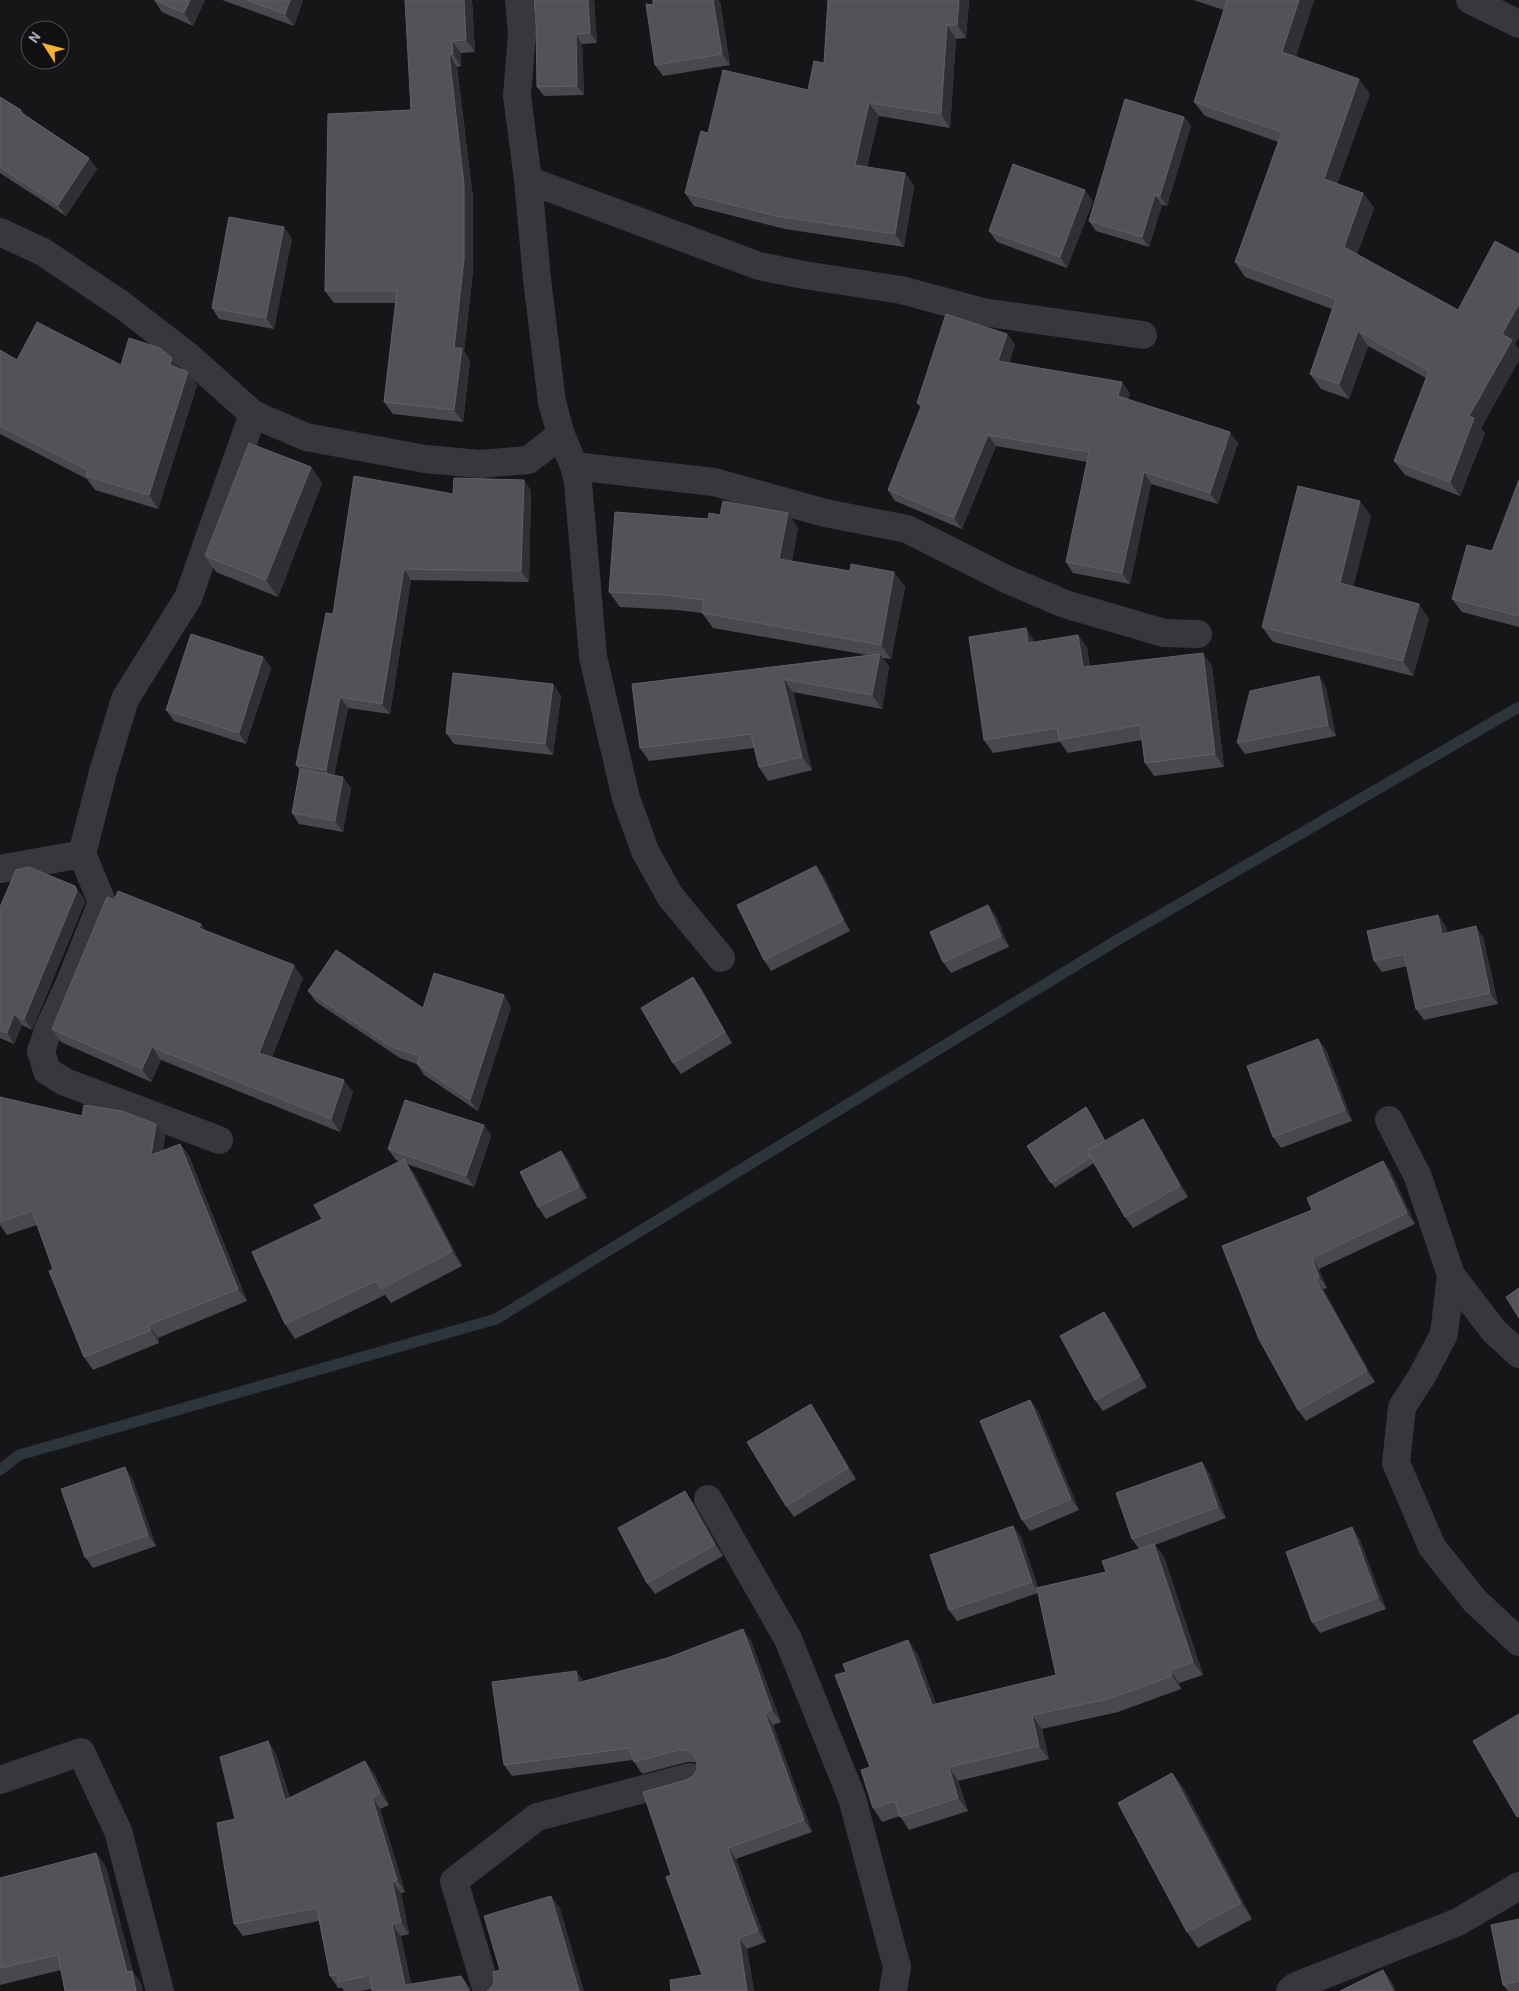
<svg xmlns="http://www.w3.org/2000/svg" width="1519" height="1991" font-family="Barlow,sans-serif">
  <rect width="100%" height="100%" fill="#161618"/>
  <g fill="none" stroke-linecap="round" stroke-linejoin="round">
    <!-- stream -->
    <path stroke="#2c353c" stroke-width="11" d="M0 1470 19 1455 496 1319 1119 939 1519 707"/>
    <!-- minor -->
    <path stroke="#37383d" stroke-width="28" d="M519 0 522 33 517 96 528 180 537 279 552 402 561 435 574 466 578 482 593 657 626 798 645 851 670 896 721 958
      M1470 0 1519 24
      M528 180 759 266 804 275 901 290 983 312 1143 335
      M0 232 43 252 122 305 188 356 253 414 306 437 425 459 480 464 528 460 561 435
      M574 466 714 482 825 513 907 529 1006 579 1065 604 1164 633 1198 634
      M0 869 82 854
      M1389 1120 1418 1177 1451 1275 1444 1334 1422 1376 1402 1407 1396 1463 1432 1547 1475 1601 1519 1642
      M219 1140 65 1082 47 1071 41 1051 49 1028 71 980 102 902 82 854 103 772 125 699 188 598 253 414
      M1451 1275 1494 1331 1519 1354
      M708 1499 788 1639 852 1798 897 1967 893 1991
      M0 1780 81 1752 118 1831 160 1991
      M487 1991 454 1881 537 1817 690 1777
      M1290 1991 1296 1986 1458 1922 1519 1886"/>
  </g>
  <!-- wall -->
  <path fill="#47494d" d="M154 0H205L193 26 162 12Z
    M222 0H303L294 26Z
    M472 0 475 52 461 53V66L457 67 473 198V271L464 351 470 361 463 422 393 414 384 402 396 303H334L325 291Z
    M594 0 597 43 582 44 584 95 544 96 537 87Z
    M828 0H969L966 38 956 39 950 128 879 116 867 167 905 173 914 186 904 247 785 229 694 206 685 193 708 133 808 90 824 63Z
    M1193 0H1314L1296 56 1370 94 1337 184 1363 193 1374 208 1357 254 1458 310 1519 254V337L1515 344 1519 350V360L1481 428 1485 433 1460 496 1405 475 1394 461 1426 378 1368 346 1349 399 1321 389 1310 374 1332 309 1245 277 1235 262 1278 142 1205 116 1194 102 1224 10Z
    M720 2 730 65 663 76 655 65 653 5Z
    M0 97 21 110 24 114 89 158 97 169 66 216 0 173Z
    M1184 117 1191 126 1167 206 1162 205 1149 247 1096 231 1089 221Z
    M1093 201 1067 268 997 242 989 231Z
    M292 238 274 329 219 319 212 308Z
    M1007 334 1015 345 1009 362 1130 393 1128 400 1238 443 1218 504 1151 484 1130 584 1073 573 1066 562 1087 462 996 446 962 529 895 501 888 490 921 408 917 403Z
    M0 350 17 360 180 369 188 372 197 385 158 509 95 490 87 479 0 434Z
    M311 467 322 483 278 597 216 572 205 556Z
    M524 480 531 491 529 582 411 580 390 714 348 708 334 775 351 788 343 832 299 824 292 813 300 770 296 765 333 614 453 494Z
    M1519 480V627L1462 612 1452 599 1492 551Z
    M1371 516 1353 587 1429 619 1413 676 1273 642 1262 627Z
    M798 528 792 561 905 587 891 659 883 658 889 667 882 709 793 692 812 770 768 781 759 767 754 748 649 761 640 748 632 684 867 655 713 628 702 613 677 610 620 607 609 592Z
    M1078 635 1087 648 1090 667 1212 666 1224 767 1154 776 1145 763 1142 740 1068 753 1060 742 993 753 984 740 1035 642Z
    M263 657 271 668 246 744 174 721 166 710Z
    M1319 676 1326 688 1336 736 1245 754 1237 743Z
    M553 684 561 696 553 755 454 744 446 733Z
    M824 877 850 931 771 971 764 960Z
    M83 897 85 902 32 1030 22 1025 14 1044 0 1038V907Z
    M114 900 201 924 205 931 303 978 272 1057 353 1092 340 1132 161 1060 151 1082 61 1042 52 1029Z
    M988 905 996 916 1009 947 951 973 943 962Z
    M1446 926 1447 933 1483 937 1498 1004 1424 1020 1416 1009 1407 966 1382 972 1374 961Z
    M701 988 732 1043 681 1074 673 1063Z
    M308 991 423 1008 511 1007 478 1111 424 1075 417 1064 400 1058 316 1002Z
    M1318 1039 1326 1050 1352 1121 1281 1148 1273 1137Z
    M0 1097 165 1136 163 1151 180 1144 189 1156 247 1301 158 1338 159 1343 93 1370 84 1357 37 1225 7 1235 0 1225Z
    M1090 1112 1105 1141 1143 1119 1150 1130 1188 1197 1133 1228 1125 1217 1094 1163 1055 1188 1027 1146Z
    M484 1125 491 1136 474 1187 407 1164 414 1173 462 1266 391 1303 385 1295 295 1339 285 1324 322 1219 399 1161 396 1160 388 1149Z
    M561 1151 569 1162 587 1198 546 1219 538 1207Z
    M1383 1161 1391 1172 1415 1224 1319 1269 1327 1288 1323 1289 1375 1382 1306 1421 1298 1410 1312 1210Z
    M1104 1312 1112 1323 1147 1387 1103 1411 1095 1400Z
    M1030 1400 1038 1411 1079 1510 1030 1531 1022 1520Z
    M818 1415 856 1479 794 1517 786 1506Z
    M1209 1473 1226 1518 1155 1545 1164 1557 1203 1675 1179 1683 1181 1689 1118 1712 1042 1729 1049 1759 958 1781 968 1811 909 1830 900 1816 882 1822 873 1808 870 1767 917 1653 936 1704 1056 1675 1038 1593 957 1621 949 1610 1013 1526 1021 1537 1038 1587 1106 1572 1139 1549 1132 1539Z
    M132 1478 156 1546 93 1568 85 1557Z
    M693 1502 723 1556 655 1594 647 1583Z
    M1359 1538 1386 1609 1320 1633 1312 1622Z
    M751 1641 781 1722 773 1725 812 1832 736 1859 766 1942 747 1949 754 1991H671L702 1975 671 1875 686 1780 693 1776 697 1769V1764L694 1762H687L642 1774 633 1760 512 1776 504 1765 576 1671 583 1681Z
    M268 1741 276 1754 290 1798 374 1773 389 1805 380 1809 405 1892 401 1893 409 1934 401 1936 411 1984 461 1976 470 1988 372 1989 361 1991H344L342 1988H338L330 1976 319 1921 243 1936 234 1924 235 1819Z
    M1172 1773 1184 1789 1252 1919 1198 1948 1187 1932Z
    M96 1853 106 1867 133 1972 142 1985 61 1970 0 1985V1878Z
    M1519 1919V1991H1508L1503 1985Z"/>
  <!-- shaded-wall -->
  <path fill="#2f3033" d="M190 0H205L193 26 184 13Z
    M290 0H303L294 26 285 14Z
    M464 0H472L475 52 466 40Z
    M588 0H594L597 43 590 33Z
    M713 0H718L720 2 730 65 722 54Z
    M959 0H969L966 38 957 25Z
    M1299 0H1314L1293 66 1282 52Z
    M947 25 956 39 950 128 941 114Z
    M576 34 582 44 584 95 577 86Z
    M452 41 461 53V66L453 54Z
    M449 54 457 67 473 198V271L464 351 470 361 463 422 454 410V348Z
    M1359 79 1370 94 1334 193 1324 179Z
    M869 103 879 116 864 178 855 165Z
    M1184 117 1191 126 1167 206 1160 196Z
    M89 158 97 169 66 216 58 205Z
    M905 173 914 186 904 247 895 234Z
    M1085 190 1093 201 1067 268 1060 257Z
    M1363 193 1374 208 1354 261 1344 247Z
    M1155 195 1162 205 1149 247 1142 237Z
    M284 227 292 238 274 329 266 318Z
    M1519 304V337L1515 344 1519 350V360L1481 428 1485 433 1460 496 1450 482 1469 416 1502 334Z
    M1358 331 1368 346 1349 399 1339 384Z
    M1007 334 1015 345 1006 372 998 361Z
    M172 358 182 371 170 365Z
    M188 372 197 385 158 509 149 495Z
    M1122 382 1130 393 1126 408 1118 396Z
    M1230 432 1238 443 1218 504 1210 493Z
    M988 435 996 446 962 529 954 518Z
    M311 467 322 483 278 597 266 580Z
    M1144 472 1151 484 1130 584 1122 573Z
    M524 480 531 491 529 582 521 571Z
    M1360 501 1371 516 1350 598 1340 583Z
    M788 513 798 528 790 574 779 559Z
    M404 569 411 580 390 714 382 704Z
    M894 572 905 587 891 659 881 645Z
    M1419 604 1429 619 1413 676 1403 661Z
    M1026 628 1035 642 1028 643Z
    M1078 635 1087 648 1092 681 1083 667Z
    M1203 653 1212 666 1224 767 1215 754Z
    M880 654 889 667 882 709 872 695Z
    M263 657 271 668 246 744 239 733Z
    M1319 676 1326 688 1336 736 1328 725Z
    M783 679 793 692 812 770 802 757Z
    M553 684 561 696 553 755 545 744Z
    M340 697 348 708 333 781 326 770Z
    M343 777 351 788 343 832 335 821Z
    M816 866 824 877 850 931 843 920Z
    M75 886 83 897 85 902 32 1030 24 1019Z
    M988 905 996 916 1009 947 1001 936Z
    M1438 915 1446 926 1450 946 1442 934Z
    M201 924 210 937 199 928Z
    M1476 926 1483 937 1498 1004 1490 993Z
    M294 965 303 978 268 1066 259 1053Z
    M693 977 701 988 732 1043 725 1032Z
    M504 995 511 1007 478 1111 470 1100Z
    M14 1014 22 1025 14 1044 7 1033Z
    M1318 1039 1326 1050 1352 1121 1345 1110Z
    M152 1047 161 1060 151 1082 142 1069Z
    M344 1080 353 1092 340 1132 331 1119Z
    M1086 1107 1090 1112 1111 1152 1107 1146Z
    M1143 1119 1150 1130 1188 1197 1180 1186Z
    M156 1124 165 1136 160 1168 151 1155Z
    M484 1125 491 1136 474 1187 466 1176Z
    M180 1144 189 1156 247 1301 238 1289Z
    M561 1151 569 1162 587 1198 579 1187Z
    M404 1159 414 1173 462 1266 452 1251Z
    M1383 1161 1391 1172 1415 1224 1407 1213Z
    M1312 1258 1319 1269 1327 1288 1319 1277Z
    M1315 1278 1323 1289 1375 1382 1367 1371Z
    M1104 1312 1112 1323 1147 1387 1140 1376Z
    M149 1325 158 1338 159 1343 151 1330Z
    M1030 1400 1038 1411 1079 1510 1071 1499Z
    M811 1404 818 1415 856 1479 848 1468Z
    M1202 1462 1209 1473 1226 1518 1218 1507Z
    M125 1467 132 1478 156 1546 148 1535Z
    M685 1491 693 1502 723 1556 715 1545Z
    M1013 1526 1021 1537 1040 1593 1032 1582Z
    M1352 1527 1359 1538 1386 1609 1378 1598Z
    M1154 1544 1164 1557 1203 1675 1193 1662Z
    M743 1629 751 1641 781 1722 772 1710Z
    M908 1640 917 1653 941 1718 932 1705Z
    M1170 1670 1179 1683 1181 1689 1172 1676Z
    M576 1671 585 1683H578Z
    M765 1713 773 1725 812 1832 804 1820Z
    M1032 1715 1042 1729 1049 1759 1039 1746Z
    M268 1741 276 1754 294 1812 285 1800Z
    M365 1761 374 1773 389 1805 380 1793Z
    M949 1767 958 1781 968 1811 958 1798Z
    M1172 1773 1184 1789 1252 1919 1241 1903Z
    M372 1797 380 1809 405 1892 397 1880Z
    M728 1848 736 1859 766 1942 758 1931Z
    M96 1853 106 1867 133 1972 142 1985 143 1991H136L127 1972Z
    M392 1881 401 1893 409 1934 401 1922Z
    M551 1896 560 1908 584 1991H579Z
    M392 1924 401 1936 412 1991 405 1985Z
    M739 1938 747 1949 754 1991H747Z
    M1383 1970 1392 1982 1396 1991H1393Z
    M461 1976 470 1988 471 1991H469Z"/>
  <!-- building -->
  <path fill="#525359" stroke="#5f6168" d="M155 0H190L184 13Z
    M247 0H290L285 14Z
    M405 0H464L466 40 452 41 453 54H449L464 185V259L454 348H462L454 410 384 402 397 291H325L328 114 411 110Z
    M534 0H588L590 33 576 34 577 86 537 87 536 25Z
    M653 0H713L722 54 655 65 646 4 653 5Z
    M828 0H959L957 25H947L941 114 869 103 855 165 905 173 895 234 776 216 685 193 701 131 708 133 723 70 808 90 814 61 824 63Z
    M1227 0H1299L1282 52 1359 79 1324 179 1363 193 1344 247 1458 310 1495 241 1519 254V304L1502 334 1512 340 1469 416 1474 418 1450 482 1394 461 1429 371 1358 331 1339 384 1310 374 1336 299 1235 262 1282 132 1194 102Z
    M0 97 21 110 20 112 89 158 58 205 0 167Z
    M1125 99 1184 117 1160 196 1155 195 1142 237 1089 221Z
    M1013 164 1085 190 1060 257 989 231Z
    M229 217 284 227 266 318 212 308Z
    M946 314 1007 334 998 361 1122 382 1118 396 1230 432 1210 493 1144 472 1122 573 1066 562 1089 452 988 435 954 518 888 490 922 404 917 403Z
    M37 322 121 365 129 338 160 348 172 358 170 365 188 372 149 495 86 476 88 470 0 426V350L17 360Z
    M249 443 311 467 266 580 205 556Z
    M354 476 453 494 454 478 524 480 521 571 404 569 382 704 340 697 326 770 296 765 326 613 333 614Z
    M1519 480V616L1452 599 1467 545 1492 551Z
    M1298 486 1360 501 1340 583 1419 604 1403 661 1262 627Z
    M723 501 788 513 779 559 850 571 851 564 894 572 881 645 702 613 704 600 666 595 609 592 615 512 708 519 709 513 720 515Z
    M1026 628 1028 643 1078 635 1083 667 1203 653 1215 754 1145 763 1140 725 1059 740 1057 728 984 740 969 637Z
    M191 634 263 657 239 733 166 710Z
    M880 654 872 695 783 679 802 757 759 767 751 734 640 748 632 684Z
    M453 673 553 684 545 744 446 733Z
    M1319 676 1328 725 1237 743 1250 691Z
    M300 769 343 777 335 821 292 813Z
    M816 866 843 920 764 960 737 905Z
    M29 867 75 886 77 891 24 1019 14 1014 7 1033 0 1030V907L16 870Z
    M118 891 201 924 199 928 294 965 259 1053 344 1080 331 1119 152 1047 142 1069 52 1029 107 897 114 900Z
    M988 905 1001 936 943 962 930 932Z
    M1438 915 1442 934 1476 926 1490 993 1416 1009 1404 954 1374 961 1367 931Z
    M336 950 423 1008 434 973 504 995 470 1100 417 1064 420 1056 392 1047 308 991Z
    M693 977 725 1032 673 1063 641 1008Z
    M1318 1039 1345 1110 1273 1137 1247 1066Z
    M0 1097 82 1116 84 1105 122 1111 156 1124 151 1155 180 1144 238 1289 149 1325 151 1330 84 1357 49 1271 53 1269 32 1211 0 1222Z
    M405 1100 484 1125 466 1176 388 1149Z
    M1086 1107 1105 1141 1087 1151 1091 1157 1051 1183 1027 1146Z
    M1143 1119 1180 1186 1125 1217 1087 1151Z
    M561 1151 579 1187 538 1207 520 1172Z
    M404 1159 452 1251 381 1289 376 1281 285 1324 252 1252 322 1219 314 1205Z
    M1383 1161 1407 1213 1312 1258 1319 1277 1315 1278 1367 1371 1298 1410 1259 1339 1222 1246 1312 1210 1307 1198Z
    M1519 1288V1318L1506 1297Z
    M1104 1312 1140 1376 1095 1400 1060 1336Z
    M1030 1400 1071 1499 1022 1520 980 1421Z
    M811 1404 848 1468 786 1506 747 1442Z
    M1202 1462 1218 1507 1132 1539 1116 1493Z
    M125 1467 148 1535 85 1557 61 1489Z
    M685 1491 715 1545 647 1583 618 1528Z
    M1013 1526 1032 1582 949 1610 930 1555Z
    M1352 1527 1378 1598 1312 1622 1286 1552Z
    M1154 1544 1193 1662 1170 1670 1172 1676 1108 1699 1032 1715 1039 1746 949 1767 958 1798 900 1817 895 1801 873 1808 861 1770 870 1767 835 1675 846 1672 843 1664 908 1640 932 1705 1056 1675 1037 1588 1106 1572 1102 1561Z
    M743 1629 772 1710 765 1713 804 1820 728 1848 758 1931 739 1938 747 1991H671L670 1980 702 1975 666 1877 671 1875 643 1792 686 1780 693 1776 697 1769V1762L693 1754 686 1750H678L634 1762 629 1748 504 1765 492 1682 576 1671 578 1683 667 1658Z
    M1519 1714V1816L1517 1817 1473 1741Z
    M268 1741 285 1800 365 1761 380 1793 372 1797 397 1880 392 1881 401 1922 392 1924 405 1985 461 1976 469 1991H372L370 1975 338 1982 337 1975 330 1976 317 1908 234 1924 217 1823 235 1819 220 1757Z
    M1172 1773 1241 1903 1187 1932 1118 1803Z
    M96 1853 127 1972 132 1971 136 1991H65L58 1955 0 1968V1878Z
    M551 1896 579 1991H487L490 1989 494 1983 493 1972 500 1970 484 1916Z
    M1519 1919V1981L1503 1985 1491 1925Z
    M1383 1970 1393 1991H1340Z"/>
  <!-- north arrow -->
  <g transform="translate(45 45) rotate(306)"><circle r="24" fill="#111113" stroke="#4d4f55"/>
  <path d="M0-4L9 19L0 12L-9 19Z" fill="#f2b134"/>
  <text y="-8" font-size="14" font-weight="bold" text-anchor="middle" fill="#a8adb8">N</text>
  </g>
</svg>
